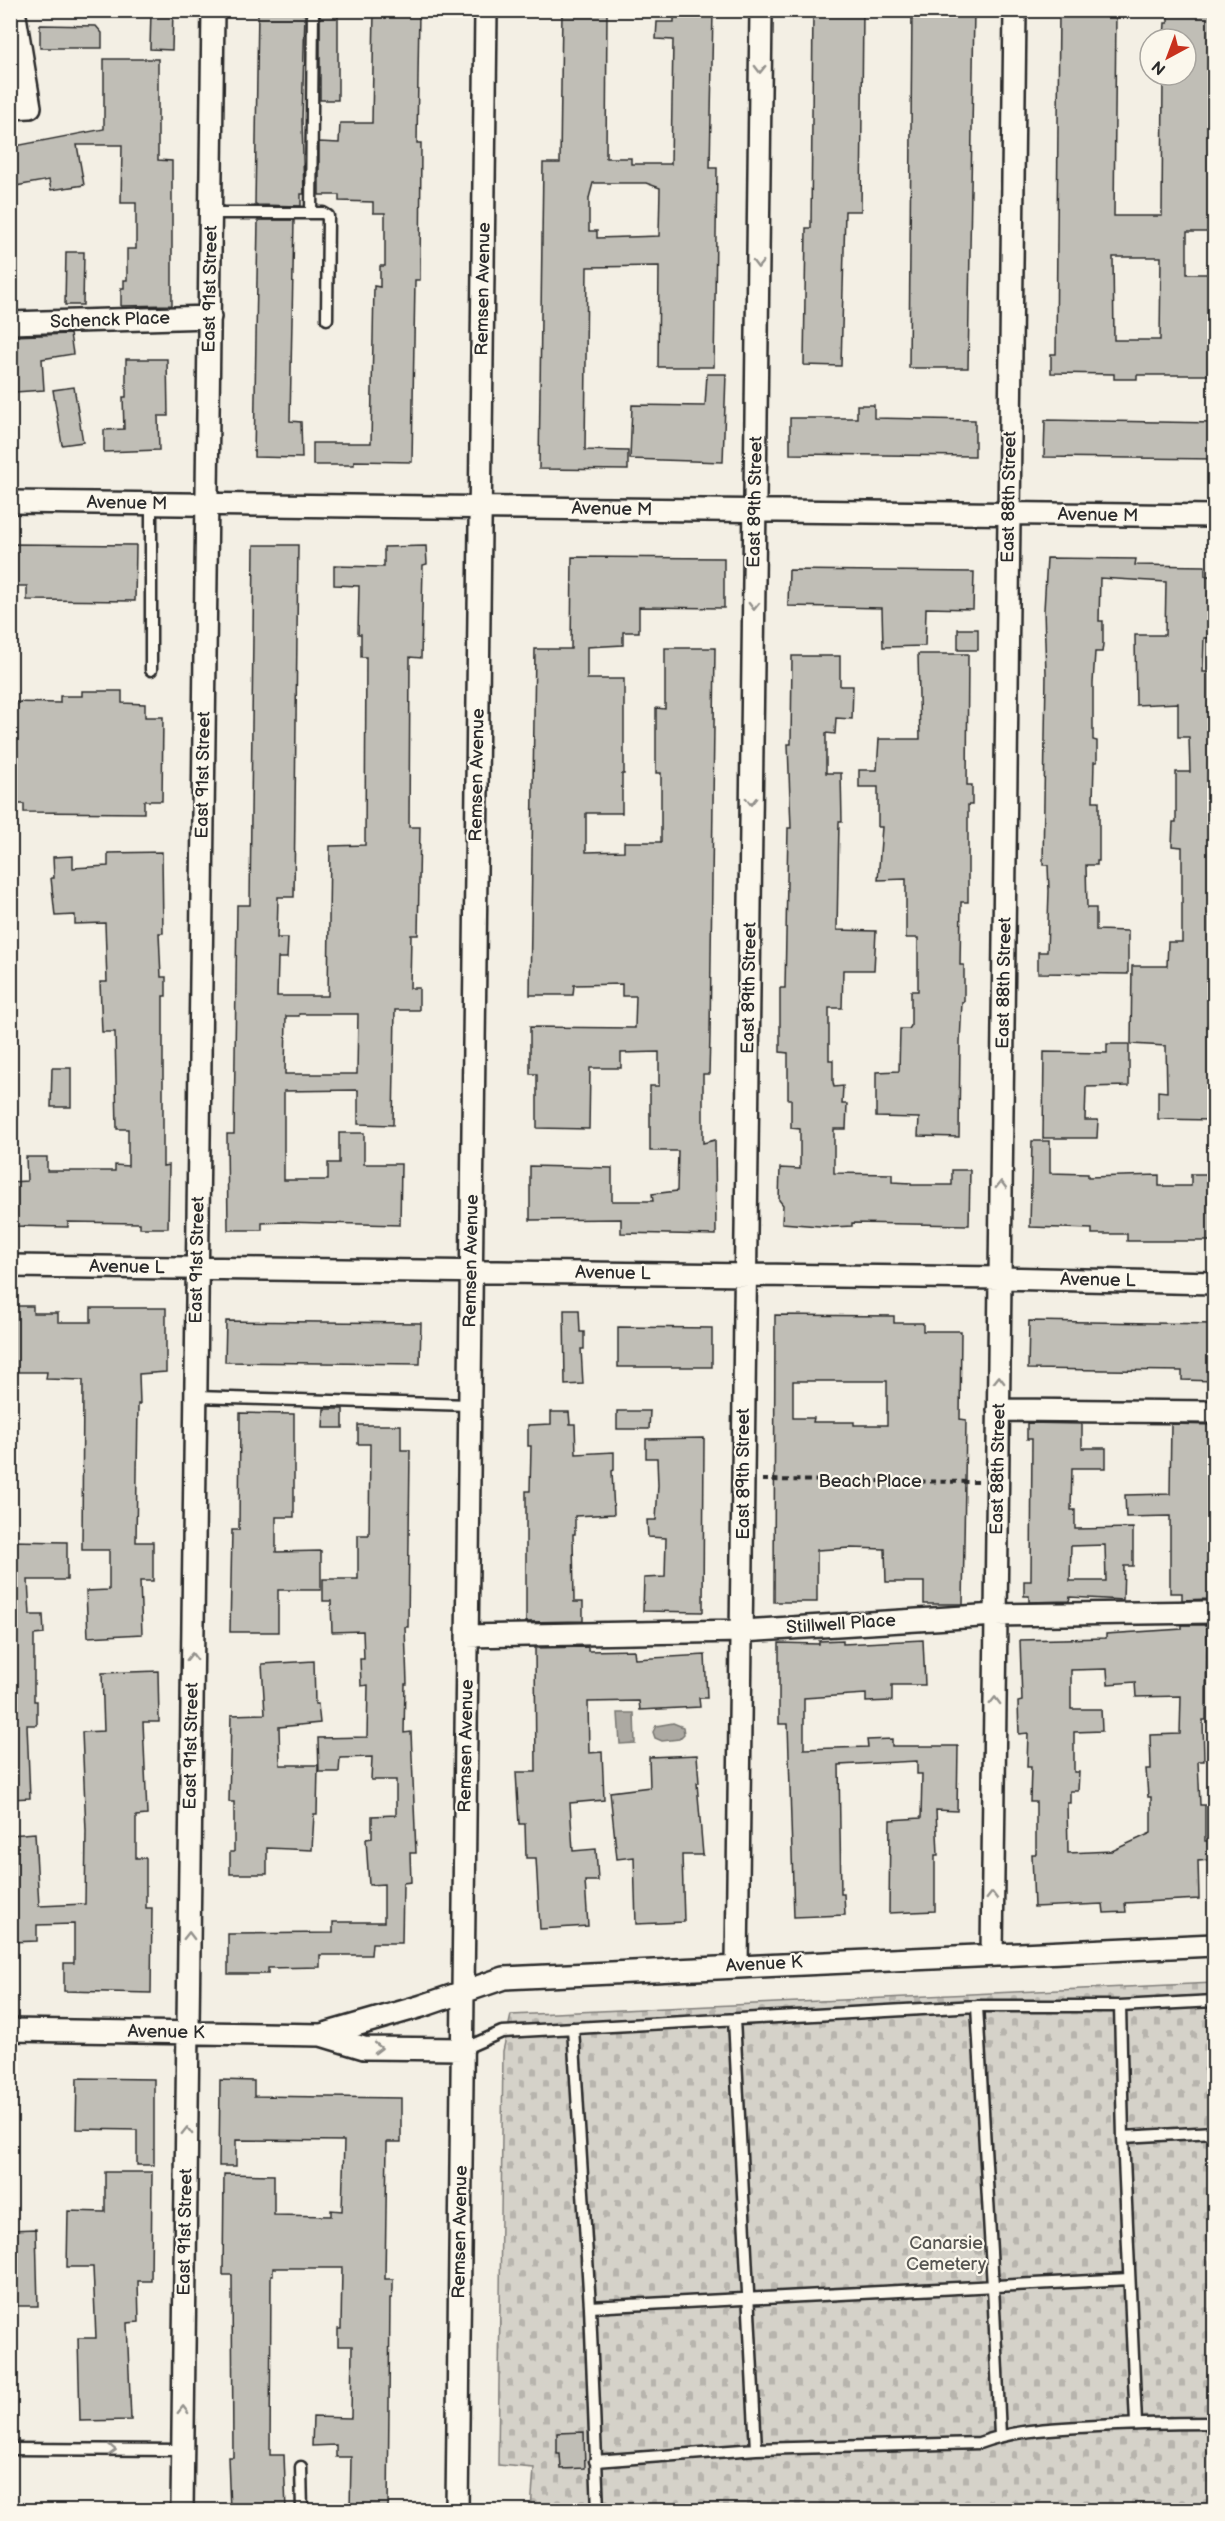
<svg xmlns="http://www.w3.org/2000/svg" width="1225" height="2521" font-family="'Balsamiq Sans',sans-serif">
  <defs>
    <pattern id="cemetery-stones" width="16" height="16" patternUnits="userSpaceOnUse" patternTransform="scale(1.5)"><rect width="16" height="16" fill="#d5d2c9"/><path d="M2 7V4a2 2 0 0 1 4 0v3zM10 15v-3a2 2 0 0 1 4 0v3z" fill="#b7b4ad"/></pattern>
  </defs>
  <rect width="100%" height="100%" fill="#f3efe4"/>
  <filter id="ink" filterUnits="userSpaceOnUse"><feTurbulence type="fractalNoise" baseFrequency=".0167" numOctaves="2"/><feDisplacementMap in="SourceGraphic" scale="12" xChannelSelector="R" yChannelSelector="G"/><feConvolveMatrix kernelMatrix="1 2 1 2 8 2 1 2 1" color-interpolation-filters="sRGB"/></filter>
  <g filter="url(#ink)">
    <!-- cemetery -->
    <path fill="url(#cemetery-stones)" stroke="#807e7a" stroke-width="1.5" d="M1214 1983V2510H531L534 2468 498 2465 503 2051 511 2015Z"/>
    <!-- water -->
    <path fill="#aca9a2" stroke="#787772" stroke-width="1.5" d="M618 1713H634L635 1743 620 1744Z
      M673 1723 683 1727 684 1734 679 1739 662 1741 655 1738 653 1732 656 1726Z"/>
    <!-- building -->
    <path fill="#c0beb6" stroke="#2b2b2b" stroke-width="1.5" fill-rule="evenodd" d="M151 10H173L172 50 150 49Z
      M258 10H303V14H305L302 121 304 194H301V206L255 205Z
      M374 10H419L417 143H421L420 280H415L412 462 354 461V465H313V443H371L374 286 380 287V266H385V213H373V202L339 201V195H319V142L339 143 340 123H372Z
      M562 10H607L606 158H631V164H671L673 40 656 39 657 22H674V10H713L710 168H717L714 367H658L659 266 587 267 585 450 628 451V470L539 469 543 163H560ZM593 183H646L660 188 659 236 597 238V231H589V198Z
      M813 10H863L861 211H845L841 366 804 365 806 228H811Z
      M912 10H974L968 368H909Z
      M1059 10H1116L1114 216H1162L1163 77H1186V39H1164L1165 23H1168V10H1215V232H1187V274H1215V375H1137V379H1114V374L1051 373V354H1056ZM1113 257H1161L1160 340H1114Z
      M320 14 338 15V100H320Z
      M40 25 96 26 102 33V48H40Z
      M104 59H158V160L172 161V305L121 306V288H124V280H127V249H136V203H121L122 145H77L84 185 51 190 49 180 10 187V147L104 129Z
      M258 220H294L290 421 301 422 302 458 254 457Z
      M66 252H84L83 305H65Z
      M70 334 73 354 42 359 44 390 15 392 11 336Z
      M126 359H167L168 416H158L159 450 104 452V430L124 429 123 397H126Z
      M707 374H726L723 462 630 459 632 405 705 406Z
      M74 387 83 442 62 445 53 390Z
      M857 405H874V418L975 420V456L790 454V418H857Z
      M1045 420 1215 423V459L1044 457Z
      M10 544 136 545 135 601 27 600V586H10Z
      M254 545H298L294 897H278L277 938H288L287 958H278L277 996H328L330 846 365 845 366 657H361V634H358L359 586 334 585V566L384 567V547L426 546 427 564 423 565 421 658 410 657 409 827H420L418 935H411L410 988H419V1010H395L393 1125 358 1124V1090L284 1091V1180H328V1163H339V1133H364V1164H401L400 1225 284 1222 262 1223V1230H228L227 1134H234L237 905H250ZM299 1014H358L357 1074H285L286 1016H299Z
      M572 557 724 558V608L639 607V632H623V645L587 647V679H624V774H622V813H586V852L624 851V842H661V773H656V708L665 709V648H715L710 1035 709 1074H703V1143L715 1140 716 1235 621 1233V1219L530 1220V1166L612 1168V1201H653L652 1194 677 1191 678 1151H650V1086H659V1052L621 1053V1068H590L589 1129 537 1128V1074H530V1027L635 1028 636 996H622V984L574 985 573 995H530L535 649H571Z
      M1047 558 1136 559 1135 565 1205 566V576H1215V638H1204L1203 672H1215V1084H1213L1212 1120 1158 1119V1091L1167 1092 1166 1046 1131 1044 1132 966H1167L1168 942H1182V847L1172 846 1173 822H1176V772H1190L1189 737H1178V703L1136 705 1135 635H1165L1166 582 1100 578 1099 621H1103V644L1102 652H1095L1093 683V740L1097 741V762H1094L1093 801H1099V861H1097V865H1086L1087 908H1096V930L1128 931V974L1038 973V952H1047L1049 891 1048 865H1043L1046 674 1044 610Z
      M789 570 974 572 973 609 926 608 925 646 883 647 882 608 788 606Z
      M958 629H978V650H958Z
      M918 654H968L967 785H972V805H968V902H961L960 965H964V1002H962L960 1042 959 1137 918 1136 919 1118 876 1117V1072L899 1071 900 1029H909L911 1026V991H918V938H906V879L878 880 882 827H878V787H859V770H877L879 739H920Z
      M792 656H840V686H853L852 719 836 718 835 734 826 733V773H841L842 822H839L837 930 876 931 874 970H843L842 1008H829V1060H833V1082L834 1087 843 1086 842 1104H847L846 1129H834V1173L892 1174V1182L911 1183V1185H952V1170H970L969 1225 852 1223V1226L832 1227 782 1223 783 1205 779 1200 780 1168 800 1169V1129L791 1128V1099H788V1053L780 1052V988H785L788 828H791L788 744H791Z
      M82 691H122V703L145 704V717H163L162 801H144V813L24 812V804H10V702L60 703V696H82Z
      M162 852 163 933H159L161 977H166V996H163V1166L169 1165 168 1228H140V1223L68 1222V1227L10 1226V1182L27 1181 26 1157H47V1171H115V1165L128 1166V1129H117L115 1032H102L100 982H107L105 923 75 924V915L55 916 51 878H54L53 857 73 856V868L108 866V853Z
      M1107 1044H1129V1086L1086 1087 1085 1120H1098L1097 1138H1043L1044 1052 1107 1053Z
      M52 1068H71V1107H51Z
      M1032 1141H1050V1173L1088 1174V1177L1159 1175V1186H1191V1174H1215V1241H1127V1234H1092V1229L1030 1227Z
      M10 1306H33V1313H58V1322H91V1308H166V1372L139 1374 140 1404H138L136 1542H153V1581H140L142 1634 88 1637 86 1591 109 1590V1550H82L83 1380 46 1379 47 1372H10Z
      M564 1310H579L580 1332H584V1349H581L583 1384 565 1385Z
      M775 1315 894 1316V1323H923V1331H961L960 1419 966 1420 963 1604H924V1582H886L885 1549 850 1548 817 1550V1602H774ZM793 1381H887V1425H854V1422H813L814 1418H793Z
      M226 1321 421 1323 420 1364 225 1362Z
      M1029 1321 1215 1324V1381L1182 1380V1371L1028 1369Z
      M618 1327 712 1328V1367H618Z
      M324 1409H343V1428H323Z
      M617 1411H650L649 1429H617Z
      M551 1412H569L570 1424H575L576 1454 614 1452V1470L612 1471 614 1514 575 1516V1534H573L574 1602H583V1621L526 1622V1491H530L531 1446H528V1425L551 1424Z
      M240 1413 294 1414V1517H276V1552L321 1551V1590H278V1632H230L232 1530H239Z
      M1027 1423 1082 1424V1448H1106V1468H1072L1071 1510H1075V1529L1133 1528V1566H1124L1123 1600 1070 1597 1069 1601 1029 1602V1596H1024V1581H1031L1032 1439H1027ZM1105 1545 1106 1581H1070L1071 1546Z
      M1171 1424 1215 1425V1594H1208V1599L1182 1600V1593H1170V1516L1126 1517 1125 1495 1170 1494Z
      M358 1425H401V1450H410L408 1627H405L407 1684H405L404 1733 411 1732 416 1853H410L411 1882 403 1883 402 1943H372L371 1955H320V1967L268 1968V1974H228V1934L333 1933V1922H384V1884L369 1885 366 1839 372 1838V1816L396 1815V1780H371L372 1757 340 1758 339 1772H319L318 1738 367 1737 368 1685 361 1686 360 1659H364L363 1631 332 1632 331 1601H323V1579H358V1535H369L370 1444H358Z
      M704 1438 703 1612 643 1611 644 1578 665 1577 666 1538 648 1537 647 1520H656L658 1485 657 1458H646V1439Z
      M10 1541 67 1542V1580H28L30 1615H43L44 1634 34 1635V1701H37V1725H27L30 1798 10 1799Z
      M1182 1625H1207L1206 1720H1203L1204 1761H1198L1200 1805H1205V1841H1208L1209 1860 1198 1861 1199 1899 1125 1903 1126 1912 1104 1913 1103 1904 1034 1907 1032 1854H1036V1802H1030L1031 1767H1027L1028 1733 1019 1734 1018 1702 1022 1701 1020 1640 1106 1638V1634L1182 1629ZM1107 1669 1108 1684 1135 1682 1136 1697 1181 1696 1180 1734 1150 1735 1151 1769H1146L1148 1797H1151V1833L1112 1851 1068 1853 1067 1803H1070V1791H1078L1079 1772H1074V1732L1102 1731 1101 1709H1071V1670Z
      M843 1640V1644L923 1640 925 1685H892V1701L866 1702V1694L804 1698V1749L868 1747 867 1740 892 1739V1746H958L957 1811 936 1810 938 1855H935V1911L889 1913 890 1820 921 1818 922 1774H917V1761L839 1765 841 1894H844L845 1915 794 1917 788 1724H779V1643L819 1644V1641Z
      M588 1647V1651L634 1650 635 1659 705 1655 707 1698H699L700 1707 640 1710 639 1701 588 1702 589 1753 602 1752 604 1800 570 1803 573 1851 596 1849 598 1881H585L588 1926 540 1929 536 1858H526L525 1824H519L516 1772H536L535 1648Z
      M314 1661 315 1704H318L320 1723 279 1727 280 1765H318L317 1814H314L312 1850 267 1848V1874H230V1852H234V1802H229L231 1715 265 1714 262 1664Z
      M158 1671 159 1722H143L147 1815 136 1816V1858H146V1908H152L151 1993 64 1991V1963H74V1924L37 1925V1941L10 1942V1835L35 1833 39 1906 85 1904 86 1831 82 1732 104 1731 102 1673Z
      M697 1755 699 1783H697L703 1855H682L684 1922 636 1924 634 1857 617 1859 610 1792 650 1787 649 1757Z
      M77 2078 154 2079V2165H137V2130L76 2129Z
      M220 2080 254 2081V2096L401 2098V2142H387L385 2279H393V2289L392 2298H390L388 2511H350L351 2457H336V2445L312 2446 313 2417 351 2418 352 2346H338V2329H341L342 2268H273V2275H271L270 2455H284L286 2511H230L228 2457H233L232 2275H223L224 2174 274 2175V2215L331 2216V2210L342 2211 344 2141 236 2140V2166H219Z
      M105 2172H152L151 2281H138L139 2322 127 2323 131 2420 80 2421 78 2338H96L93 2267H67L68 2211 105 2212Z
      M36 2229 38 2306H10V2230Z
      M584 2432 585 2468 561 2469 560 2454H557V2433Z"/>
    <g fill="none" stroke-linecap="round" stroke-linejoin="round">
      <!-- service casing -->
      <g stroke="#2b2b2b" stroke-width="15">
        <path id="service" d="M211 213H323L328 216 327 319
          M311 213 313 10
          M151 504V670
          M196 1397 470 1405
          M977 2006 993 2287 1000 2435
          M1120 2006 1123 2137 1136 2423
          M734 2019 756 2449
          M573 2028 590 2307 598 2510
          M463 2049 502 2032 977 2006H1120L1214 2001
          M1123 2137 1214 2132
          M590 2307 1129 2279
          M10 2449 183 2450
          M595 2461 756 2449 979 2443C1012 2431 1044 2429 1079 2427 1125 2424 1169 2423 1214 2423
          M301 2467 302 2510"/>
      </g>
      <!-- minor casing -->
      <g stroke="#2b2b2b" stroke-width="26">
        <path id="minor" d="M10 108 30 107 14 10
          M10 323 210 317
          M10 502 1214 516
          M10 1266 1000 1278 1214 1283
          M998 1410 1214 1412
          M467 1636 742 1631 996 1615 1214 1612
          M992 1955 1015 10
          M737 1965 761 10
          M10 2030 321 2035 364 2048 463 2049
          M321 2035 422 2006 504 1978 1214 1945
          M182 2510 213 10
          M457 2510 486 10"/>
      </g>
      <!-- path -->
      <path stroke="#2b2b2b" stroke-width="4" stroke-dasharray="6 4.5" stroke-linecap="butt" d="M762 1480 979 1482"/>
      <!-- service -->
      <use href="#service" stroke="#fbf7ec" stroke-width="10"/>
      <!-- minor -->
      <use href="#minor" stroke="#fbf7ec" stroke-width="21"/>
    </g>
    <!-- one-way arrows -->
    <defs><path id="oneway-chevron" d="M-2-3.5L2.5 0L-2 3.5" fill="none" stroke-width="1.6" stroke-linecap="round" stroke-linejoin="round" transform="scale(1.5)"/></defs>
    <g stroke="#93918c">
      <use href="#oneway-chevron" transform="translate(760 69) rotate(91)"/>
      <use href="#oneway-chevron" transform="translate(758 264) rotate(91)"/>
      <use href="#oneway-chevron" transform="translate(754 606) rotate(91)"/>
      <use href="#oneway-chevron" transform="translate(751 801) rotate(91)"/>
      <use href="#oneway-chevron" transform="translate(1001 1185) rotate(-89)"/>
      <use href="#oneway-chevron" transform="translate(999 1380) rotate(-89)"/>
      <use href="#oneway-chevron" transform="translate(192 1657) rotate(-89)"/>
      <use href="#oneway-chevron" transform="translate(995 1701) rotate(-89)"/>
      <use href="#oneway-chevron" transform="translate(992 1896) rotate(-89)"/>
      <use href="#oneway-chevron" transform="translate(189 1936) rotate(-89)"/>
      <use href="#oneway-chevron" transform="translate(378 2048) rotate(1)"/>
      <use href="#oneway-chevron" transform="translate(187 2131) rotate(-89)"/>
      <use href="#oneway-chevron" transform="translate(183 2410) rotate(-89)"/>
      <use href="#oneway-chevron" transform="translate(112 2450) rotate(2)"/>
    </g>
  </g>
  <g text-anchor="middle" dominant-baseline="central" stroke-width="4.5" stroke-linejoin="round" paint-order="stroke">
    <!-- street labels -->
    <g font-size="18" fill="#2b2b2b" stroke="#fbf7ec">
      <text transform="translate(210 289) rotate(-89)">East 91st Street</text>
      <text transform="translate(483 289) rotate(-89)">Remsen Avenue</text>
      <text transform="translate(110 320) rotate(-2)">Schenck Place</text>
      <text transform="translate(1009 497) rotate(-89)">East 88th Street</text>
      <text transform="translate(755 502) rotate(-89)">East 89th Street</text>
      <text transform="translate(127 503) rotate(1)">Avenue M</text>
      <text transform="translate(612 509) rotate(1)">Avenue M</text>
      <text transform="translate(1098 515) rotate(1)">Avenue M</text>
      <text transform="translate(203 775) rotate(-89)">East 91st Street</text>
      <text transform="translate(477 775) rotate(-89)">Remsen Avenue</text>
      <text transform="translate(1004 983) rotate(-89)">East 88th Street</text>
      <text transform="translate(749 988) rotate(-89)">East 89th Street</text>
      <text transform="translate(197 1260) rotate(-89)">East 91st Street</text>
      <text transform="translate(471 1261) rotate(-89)">Remsen Avenue</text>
      <text transform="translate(127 1267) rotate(1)">Avenue L</text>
      <text transform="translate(613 1273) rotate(1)">Avenue L</text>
      <text transform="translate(1098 1280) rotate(1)">Avenue L</text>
      <text transform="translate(998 1469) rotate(-89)">East 88th Street</text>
      <text transform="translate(743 1474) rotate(-90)">East 89th Street</text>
      <text x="870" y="1481">Beach Place</text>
      <text transform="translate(841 1624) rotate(-4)">Stillwell Place</text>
      <text transform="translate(191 1746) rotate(-89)">East 91st Street</text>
      <text transform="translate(466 1746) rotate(-89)">Remsen Avenue</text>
      <text transform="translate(764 1964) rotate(-3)">Avenue K</text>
      <text transform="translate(166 2032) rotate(1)">Avenue K</text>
      <text transform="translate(185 2232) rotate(-89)">East 91st Street</text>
      <text transform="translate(460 2232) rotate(-89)">Remsen Avenue</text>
    </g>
    <!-- park labels -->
    <g font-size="18" fill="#565552" stroke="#fbf7ec">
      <text x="946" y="2243">Canarsie<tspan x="946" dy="21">Cemetery</tspan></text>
    </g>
  </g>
  <!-- margin -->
  <rect width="1225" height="2521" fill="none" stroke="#fbf7ec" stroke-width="36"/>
  <rect x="18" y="18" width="1189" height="2485" fill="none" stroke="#2b2b2b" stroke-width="2" filter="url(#ink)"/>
  <!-- north arrow -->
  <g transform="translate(1168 57) rotate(221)"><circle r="28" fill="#fbf7ec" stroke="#a8a59f" stroke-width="1.5"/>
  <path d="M0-4.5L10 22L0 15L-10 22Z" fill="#c8321e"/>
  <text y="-9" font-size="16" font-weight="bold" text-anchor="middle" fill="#2b2b2b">N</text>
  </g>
</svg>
